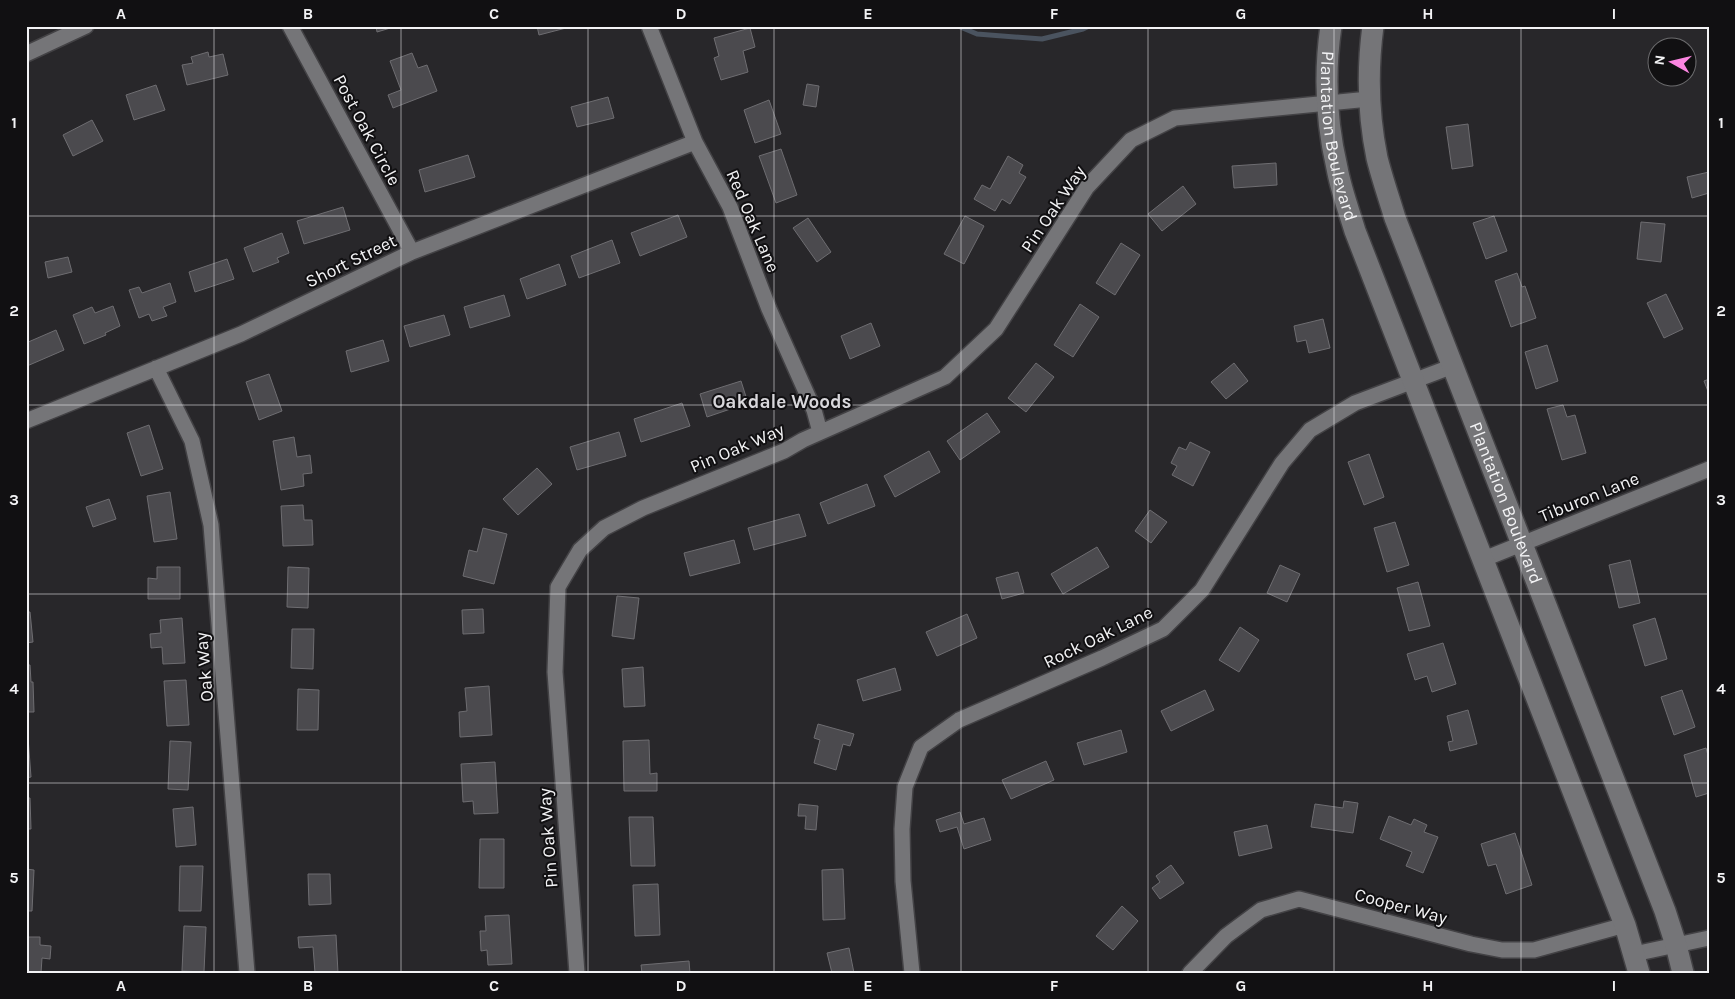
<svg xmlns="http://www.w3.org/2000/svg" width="1735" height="999" font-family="Karla,sans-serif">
  <rect width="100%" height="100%" fill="#28272a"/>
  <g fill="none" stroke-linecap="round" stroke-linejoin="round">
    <!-- stream -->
    <path stroke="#4a535f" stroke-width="5" d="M958 26 977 34 1042 39 1083 29 1089 26"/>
  </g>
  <!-- building -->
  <path fill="#4b4a4e" stroke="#6e6d71" d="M376 26H397L377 32Z
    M537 26H566V28L539 35Z
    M750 28 755 47 743 51 748 72 721 80 714 58 719 56 714 38Z
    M208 52 209 57 223 54 228 75 187 85 182 65 193 63 191 57Z
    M412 53 418 68 427 65 437 91 393 108 388 95 401 90 390 61Z
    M807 84 819 86 816 107 803 105Z
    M156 85 165 110 134 120 126 95Z
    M608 97 614 118 577 127 571 107Z
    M769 100 781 134 755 143 744 110Z
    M92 120 103 141 73 156 63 135Z
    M1468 124 1473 166 1452 169 1446 127Z
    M781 149 797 195 776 203 759 156Z
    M468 155 475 177 425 192 419 170Z
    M1008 156 1023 165 1019 173 1026 177 1010 204 1002 199 995 211 974 199 982 185 990 189Z
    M1276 163 1277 185 1234 188 1232 166Z
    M1709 172V193L1692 198 1687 177Z
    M1183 186 1196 204 1162 231 1148 214Z
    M343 207 350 230 304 244 297 221Z
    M678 215 687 237 640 256 631 233Z
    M965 216 984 226 964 264 944 254Z
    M1494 216 1507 251 1486 259 1473 223Z
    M808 218 831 252 817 262 793 228Z
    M1641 222 1665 224 1661 262 1637 259Z
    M282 233 289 253 277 258 279 262 253 272 244 248Z
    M612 240 620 263 579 278 571 256Z
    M1121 243 1140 255 1115 295 1096 283Z
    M68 257 72 272 48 278 45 262Z
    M227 259 234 279 195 292 189 272Z
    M559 264 566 285 527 299 520 279Z
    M1517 273 1522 287 1525 286 1536 318 1511 327 1495 281Z
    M170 283 176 302 163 307 167 316 152 321 149 314 139 318 129 290 139 287 142 293Z
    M1666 294 1683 329 1664 338 1647 303Z
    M504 295 510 316 470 328 464 307Z
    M1080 304 1099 317 1073 357 1054 345Z
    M113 306 120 326 105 333 106 335 84 344 73 315 92 307 95 313Z
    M444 315 450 335 410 347 404 326Z
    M1323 319 1330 348 1309 353 1306 340 1297 342 1294 326Z
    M871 323 880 346 850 359 841 336Z
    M56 330 64 350 27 366 26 343Z
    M383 340 389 361 351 372 346 351Z
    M1547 345 1558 381 1536 389 1525 352Z
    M1036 363 1054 377 1026 412 1008 398Z
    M1234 363 1248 381 1226 399 1211 382Z
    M269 374 282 411 259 420 246 382Z
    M1709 379V394L1704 381Z
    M741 381 748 403 707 417 700 394Z
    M682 403 690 426 641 442 634 419Z
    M1563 405 1567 417 1575 415 1586 453 1562 460 1547 409Z
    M987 413 1000 432 960 460 947 441Z
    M149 425 163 469 141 476 127 433Z
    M619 432 626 456 577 470 570 447Z
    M294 437 297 457 310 455 312 473 303 474 304 486 281 490 273 441Z
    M1190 442 1210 452 1193 486 1172 475 1177 466 1171 463 1179 447 1186 450Z
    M929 451 940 472 895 497 884 476Z
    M1369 454 1384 497 1364 505 1348 462Z
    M537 468 552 484 518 515 503 499Z
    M867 484 875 506 828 524 820 503Z
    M170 492 177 539 154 542 147 496Z
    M109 499 116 519 93 527 86 507Z
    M303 505 304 520H312L313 545 283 546 281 506Z
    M1150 510 1167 522 1151 543 1135 531Z
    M799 514 806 536 754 550 748 528Z
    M1395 522 1409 565 1387 572 1374 528Z
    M483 528 507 534 494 584 463 576 469 550 477 552Z
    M734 540 740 563 690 576 684 553Z
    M1097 547 1109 567 1063 594 1051 574Z
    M1630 560 1640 603 1619 608 1609 565Z
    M1280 565 1300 574 1287 602 1267 593Z
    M157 567H180V599H148V578L157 579Z
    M288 567 309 568 308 608 287 607Z
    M1018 572 1024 593 1002 599 996 578Z
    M1418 582 1430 626 1409 631 1397 588Z
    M617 596 639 598 634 639 612 636Z
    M483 609 484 633 463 634 462 610Z
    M26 612H30L33 642 26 643Z
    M967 614 977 638 937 656 926 632Z
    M182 618 185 663 163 664 162 647 151 648 150 634 161 633 160 620Z
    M1655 618 1667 659 1645 666 1633 625Z
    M1240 627 1259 640 1239 672 1219 660Z
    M292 629H314L313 669 291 668Z
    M1443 643 1456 684 1432 692 1427 676 1415 680 1407 654Z
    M26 665H30L31 682H33L34 712H26Z
    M643 667 645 706 624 707 622 669Z
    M895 668 901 690 863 701 857 680Z
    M186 680 189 725 167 726 164 681Z
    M489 686 492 735 460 737 459 712 467 711 465 688Z
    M298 689 319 690 318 730H297Z
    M1205 690 1214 710 1171 731 1161 711Z
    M1682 690 1695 727 1674 735 1661 697Z
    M1468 710 1477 744 1450 751 1448 742 1453 741 1447 716Z
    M818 724 854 734 850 746 843 744 836 770 814 763 820 740 814 738Z
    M1121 730 1127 752 1084 765 1077 743Z
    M28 737 31 777 26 778V738Z
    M649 740 650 774 657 773V791H624L623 741Z
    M170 741 191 742 188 790 168 789Z
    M1706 748 1709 759V793L1696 797 1684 755Z
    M1046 761 1054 780 1011 799 1002 780Z
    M495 762 498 813 474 814 473 801 463 802 461 764Z
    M26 798H30L31 829H26Z
    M1344 801 1358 803 1353 833 1311 827 1315 804 1343 808Z
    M799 804 818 806 816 830 805 829 806 816H798Z
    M193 807 196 845 176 847 173 809Z
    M960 812 964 824 984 818 991 840 964 849 957 827 940 832 936 820Z
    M1389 816 1411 825 1414 819 1427 825 1424 832 1438 837 1423 873 1406 866 1412 852 1380 839Z
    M629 817H653L655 866H631Z
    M1267 825 1272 848 1239 856 1234 832Z
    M1515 833 1532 885 1506 894 1496 864 1488 866 1481 844Z
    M480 839H504V888H479Z
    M1171 865 1184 883 1160 899 1152 888 1160 882 1156 876Z
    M180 866H203L201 911H179Z
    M26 869 34 870 32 911H26Z
    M843 869 845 919 823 920 822 870Z
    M308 874H330L331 904 309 905Z
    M658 884 660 935 635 936 633 885Z
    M1122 906 1138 921 1113 950 1096 936Z
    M509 915 512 964 488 965 487 950 481 951 480 931H486L485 916Z
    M184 926 206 927 204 972 182 971Z
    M336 935 338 973H315L313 947 299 948 298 937Z
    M26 937H40V945L51 946 50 959 42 958 41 973H26Z
    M849 948 854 973H832L827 953Z
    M689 961 690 973H642L641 965Z"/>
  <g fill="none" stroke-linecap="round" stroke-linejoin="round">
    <!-- street casing -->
    <g stroke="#434245" stroke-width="18">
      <path id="street" d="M290 26 412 252
        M649 26 695 142 730 207 769 309 814 410 820 432
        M26 54 86 26
        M156 368 192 441 211 525 247 973
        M26 421 241 334 412 252 695 142
        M1484 559 1709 469
        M1634 954 1709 938
        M577 973 555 672 558 587 580 550 604 528 643 508 784 451 803 440 945 377 996 329 1087 187 1131 140 1175 118 1369 99
        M912 973 903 881 902 829 905 787 921 747 959 720 1102 658 1163 629 1202 590 1282 463 1310 430 1355 403 1453 366
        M1190 973 1226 936 1261 910 1299 899 1471 944 1502 950H1534L1625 925"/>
    </g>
    <!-- secondary casing -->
    <g stroke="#434245" stroke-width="24">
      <g id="secondary">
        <path id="s1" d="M1331 26C1324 74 1326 121 1337 168 1341 190 1349 211 1355 231L1625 925 1639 973"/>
        <path id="s2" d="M1373 26C1367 71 1368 114 1377 158 1382 178 1389 198 1395 218L1665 911 1676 945 1683 973"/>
      </g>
    </g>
    <!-- street -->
    <use href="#street" stroke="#757578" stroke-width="15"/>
    <!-- secondary -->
    <use href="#secondary" stroke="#757578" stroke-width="21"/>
  </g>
  <!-- grid -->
  <path fill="none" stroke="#f3f3f5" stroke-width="1" stroke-opacity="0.55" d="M214 26V973M401 26V973M588 26V973M774 26V973M961 26V973M1148 26V973M1334 26V973M1521 26V973M26 216H1709M26 405H1709M26 594H1709M26 783H1709"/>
  <g text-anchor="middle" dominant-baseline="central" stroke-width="4" stroke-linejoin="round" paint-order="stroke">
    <!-- street labels -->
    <g font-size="18" fill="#f3f3f5" stroke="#111012">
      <text transform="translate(367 130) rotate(62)">Post Oak Circle</text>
      <text stroke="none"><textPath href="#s1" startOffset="111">Plantation Boulevard</textPath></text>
      <text transform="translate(1053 209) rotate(-56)">Pin Oak Way</text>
      <text transform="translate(753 221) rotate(67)">Red Oak Lane</text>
      <text transform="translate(351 261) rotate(-26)">Short Street</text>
      <text transform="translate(737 448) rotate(-23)">Pin Oak Way</text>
      <text transform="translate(1589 497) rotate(-22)">Tiburon Lane</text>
      <text stroke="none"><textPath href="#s2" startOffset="501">Plantation Boulevard</textPath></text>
      <text transform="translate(1098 637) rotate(-26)">Rock Oak Lane</text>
      <text transform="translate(204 667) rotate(-95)">Oak Way</text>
      <text transform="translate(548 838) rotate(-94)">Pin Oak Way</text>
      <text transform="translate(1401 906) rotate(15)">Cooper Way</text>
    </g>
    <!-- neighbourhood labels -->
    <g font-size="19" font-weight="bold" fill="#d8d7db" stroke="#111012">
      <text x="782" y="402">Oakdale Woods</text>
    </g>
  </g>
  <!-- border -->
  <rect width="1735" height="999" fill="none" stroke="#111012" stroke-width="55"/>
  <!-- north arrow -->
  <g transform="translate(1672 62) rotate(278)"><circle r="24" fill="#111012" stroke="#6b6b6d"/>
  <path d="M0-4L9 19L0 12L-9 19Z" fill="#fd86e2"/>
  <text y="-8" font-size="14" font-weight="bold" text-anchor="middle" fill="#f3f3f5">N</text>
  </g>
  <rect x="28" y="28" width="1680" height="944" fill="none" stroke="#f3f3f5" stroke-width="2"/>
  <g font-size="16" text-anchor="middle" font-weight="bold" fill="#f3f3f5">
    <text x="121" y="19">A</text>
    <text x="308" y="19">B</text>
    <text x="494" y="19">C</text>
    <text x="681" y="19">D</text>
    <text x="868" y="19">E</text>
    <text x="1054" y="19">F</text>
    <text x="1241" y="19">G</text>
    <text x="1428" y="19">H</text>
    <text x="1614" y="19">I</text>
    <text x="14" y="128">1</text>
    <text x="1721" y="128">1</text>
    <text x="14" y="316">2</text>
    <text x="1721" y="316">2</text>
    <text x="14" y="505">3</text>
    <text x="1721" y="505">3</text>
    <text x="14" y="694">4</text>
    <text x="1721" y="694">4</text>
    <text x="14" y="883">5</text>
    <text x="1721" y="883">5</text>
    <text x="121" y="991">A</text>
    <text x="308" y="991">B</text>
    <text x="494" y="991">C</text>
    <text x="681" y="991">D</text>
    <text x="868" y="991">E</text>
    <text x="1054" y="991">F</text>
    <text x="1241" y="991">G</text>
    <text x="1428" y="991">H</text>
    <text x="1614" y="991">I</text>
  </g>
</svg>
